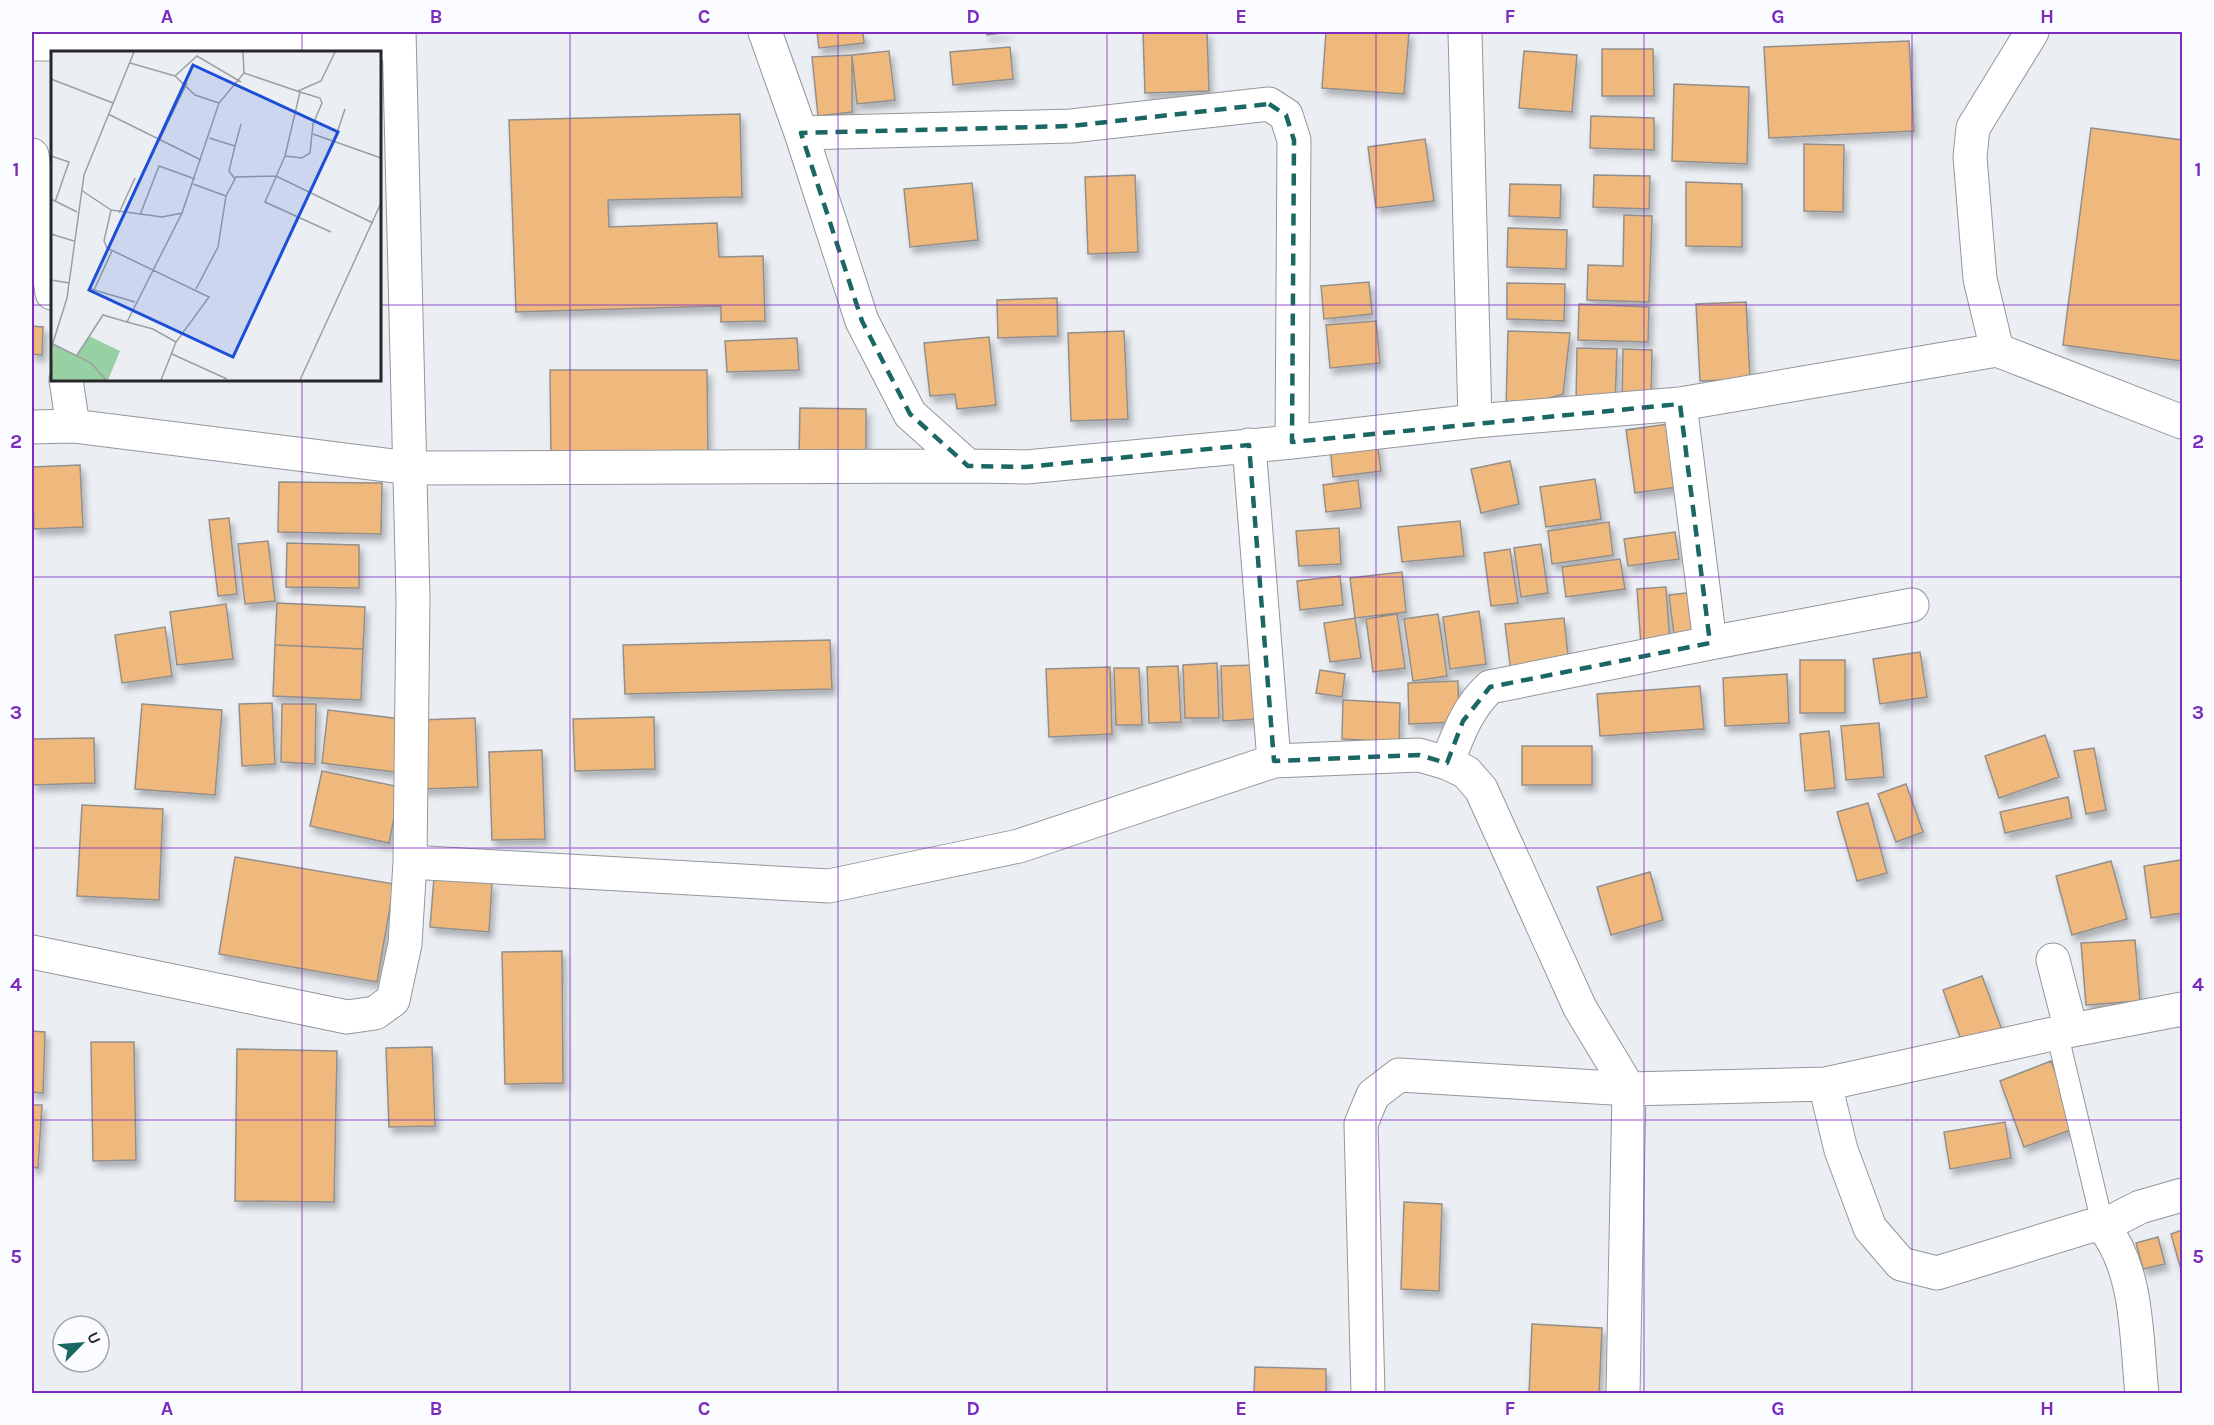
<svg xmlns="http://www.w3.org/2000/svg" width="2214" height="1425" font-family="Karla,sans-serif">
  <defs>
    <filter id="shadow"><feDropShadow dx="3.5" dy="6" stdDeviation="3" flood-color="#0004"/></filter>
  </defs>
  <rect width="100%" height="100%" fill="#ebeff4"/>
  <!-- building -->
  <path fill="#efb97e" stroke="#948f8b" stroke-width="1.5" filter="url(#shadow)" d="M817 32H863L864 43 819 48Z
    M986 32H1010L987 35Z
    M1143 32H1207L1209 91 1145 93Z
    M1326 32H1409L1404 94 1322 88Z
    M1909 41 1914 131 1769 138 1764 47Z
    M1010 47 1013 79 953 85 950 52Z
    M1602 49H1653L1654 96H1602Z
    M889 51 895 100 857 104 852 55Z
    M1524 51 1577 55 1572 112 1519 108Z
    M852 55V112L818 116 812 57Z
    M1674 84 1749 87 1747 164 1672 161Z
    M740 114 742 197 608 200 609 227 717 223 719 257 763 256 765 321 721 322V306L516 312 509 120Z
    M1591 116 1654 118V150L1590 148Z
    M2091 128 2182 140V361L2063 345Z
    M1425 139 1434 201 1376 208 1368 147Z
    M1804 144 1844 145 1843 212 1804 211Z
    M1135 175 1138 252 1088 254 1085 177Z
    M1594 175 1650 176 1649 209 1593 207Z
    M1686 182 1742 184V247L1686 246Z
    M972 183 978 240 910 247 904 189Z
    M1510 184 1561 185 1560 218 1509 216Z
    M1624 215 1652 216 1649 302 1587 300 1588 265 1623 266Z
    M1508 228 1567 230 1566 269 1507 267Z
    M1369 282 1372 314 1324 319 1321 286Z
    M1507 283 1565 284 1564 321 1507 319Z
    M1057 298 1058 336 998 338 997 300Z
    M1746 302 1750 379 1700 381 1696 304Z
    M1579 304 1649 307 1648 342 1578 340Z
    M1376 321 1380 363 1330 368 1326 325Z
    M32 326 43 327 42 355 32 354Z
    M1124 331 1128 419 1071 421 1068 333Z
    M1508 331 1570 333 1563 394 1506 411Z
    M989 337 996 405 957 409 955 394 930 396 924 343Z
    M797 338 799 370 727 372 725 341Z
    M1577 348 1617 349 1615 404 1576 402Z
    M1623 349 1652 350 1651 402 1622 401Z
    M550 370H707L708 459H551Z
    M800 408 866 409V457H799Z
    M1668 424 1677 487 1635 493 1626 430Z
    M1377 441 1381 471 1333 477 1330 446Z
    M1510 461 1519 504 1481 513 1471 469Z
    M80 465 83 527 34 529 32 467Z
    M1595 479 1601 519 1546 527 1540 487Z
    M1358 480 1361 508 1326 512 1323 485Z
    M279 482 382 483 381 534 278 532Z
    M229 518 237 594 218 596 209 520Z
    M1460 521 1464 556 1402 562 1398 527Z
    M1609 522 1613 555 1552 564 1548 531Z
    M1339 528 1341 564 1299 566 1296 531Z
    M1675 532 1679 559 1628 566 1624 539Z
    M268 541 275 601 245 604 238 544Z
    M287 543 359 545V588L286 587Z
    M1541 544 1548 593 1521 597 1514 548Z
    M1510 549 1518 603 1491 606 1484 553Z
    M1620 559 1625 589 1566 597 1562 567Z
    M1402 572 1406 612 1355 618 1350 578Z
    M1340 576 1343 605 1300 610 1297 581Z
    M1666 587 1670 644 1641 645 1637 589Z
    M1695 592 1698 635 1675 643 1669 595Z
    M277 603 365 607 363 649 275 645Z
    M226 604 233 659 177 665 170 612Z
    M1479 611 1486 664 1450 669 1443 617Z
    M1397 614 1405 668 1373 672 1366 619Z
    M1438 614 1447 676 1413 681 1404 619Z
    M1355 618 1361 658 1330 662 1324 623Z
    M1564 618 1569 665 1511 672 1505 624Z
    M165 627 172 676 122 683 115 635Z
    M830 640 832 689 625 694 623 645Z
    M275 645 363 649 361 700 273 696Z
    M1920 652 1927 697 1880 704 1873 659Z
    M1800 660H1845V713H1800Z
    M1217 663 1219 718H1185L1183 665Z
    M1256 665 1258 719 1223 721 1221 666Z
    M1178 666 1181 722 1149 723 1147 667Z
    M1110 667 1112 734 1049 737 1046 669Z
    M1114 668H1139L1142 725H1116Z
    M1320 670 1345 674 1342 697 1316 693Z
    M1787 674 1789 723 1725 726 1723 678Z
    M1458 681 1459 722 1409 724 1408 683Z
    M1700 686 1704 729 1600 736 1597 694Z
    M1343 700 1400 703 1399 742 1342 739Z
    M272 703 275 764 242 766 239 704Z
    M142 704 222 710 215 795 135 789Z
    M282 704H316L315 764 281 762Z
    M328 710 401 719 395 772 322 763Z
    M654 717 655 769 575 771 573 719Z
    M475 718 478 787 422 789 419 720Z
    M1879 723 1884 777 1846 780 1841 726Z
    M1829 731 1835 788 1805 791 1800 734Z
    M2045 735 2059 777 1999 798 1985 756Z
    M94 738 95 783 33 785 32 739Z
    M1522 746H1592V785H1522Z
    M2094 748 2106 810 2086 814 2074 751Z
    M542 750 545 839 492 840 489 752Z
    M322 771 400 787 389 843 310 826Z
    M1906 784 1923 832 1896 842 1878 794Z
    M2068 797 2072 818 2005 833 2000 812Z
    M1868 803 1887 873 1857 881 1837 812Z
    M82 805 163 809 159 900 77 896Z
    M235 857 394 884 377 982 219 954Z
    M2181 860 2182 913 2151 918 2144 866Z
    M2111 861 2127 919 2072 935 2056 876Z
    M1650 872 1663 920 1611 935 1597 887Z
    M434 878 492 883 489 932 430 927Z
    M2135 940 2140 1001 2086 1005 2081 943Z
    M562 951 563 1083 505 1084 502 952Z
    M1982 976 2002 1030 1963 1045 1943 990Z
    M32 1031 45 1032 43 1093 32 1092Z
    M91 1042H134L136 1160 93 1161Z
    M432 1047 435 1126 389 1127 386 1048Z
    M237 1049 337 1051 334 1202 235 1201Z
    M2051 1061 2076 1128 2024 1147 2000 1081Z
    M32 1105H42L38 1168 32 1167Z
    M2005 1122 2011 1158 1950 1169 1944 1132Z
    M1404 1202 1442 1204 1439 1291 1401 1289Z
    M2182 1230V1266H2180L2171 1234Z
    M2158 1237 2165 1264 2143 1269 2136 1243Z
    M1532 1324 1602 1328 1599 1394H1529Z
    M1255 1367 1326 1369V1394H1254Z"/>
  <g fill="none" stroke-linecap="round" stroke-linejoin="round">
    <!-- lane casing -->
    <g stroke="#93969b" stroke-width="23">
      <path id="lane" d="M2057 1033 2103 1226"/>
    </g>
    <!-- street casing -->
    <g stroke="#93969b" stroke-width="35">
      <path id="street" d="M765 32 801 133 862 321 910 414 968 466 1026 467 1292 442 1475 421 1680 404 1997 350 2182 422
        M1465 32 1475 421
        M32 44H398
        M801 133 1071 126 1269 104 1286 115 1294 140 1292 442
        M32 155 52 293
        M1997 350 1980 279 1970 157 1973 128 2032 32
        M66 380 73 426
        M32 427 73 426 410 468 968 466
        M1249 445 1274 761
        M1710 643 1912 605
        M1447 763C1458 735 1467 708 1490 687L1710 643 1680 404
        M410 862 829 886 1019 846 1274 761 1419 755 1447 763 1466 772 1481 789 1580 1008 1629 1089 1623 1394
        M32 952 347 1017 375 1013 393 1000 405 944 410 862 413 599 399 32
        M2053 960 2071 1030
        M1825 1084 1841 1150 1870 1228 1901 1264 1937 1273 2090 1226H2103L2140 1207 2182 1195
        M2103 1226C2139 1271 2136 1339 2142 1394
        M1368 1394 1361 1124 1373 1095 1399 1075 1629 1089 1825 1084 2057 1033 2182 1009"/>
    </g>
    <!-- lane -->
    <use href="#lane" stroke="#fff" stroke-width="21"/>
    <!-- street -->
    <use href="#street" stroke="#fff" stroke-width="33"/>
  </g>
  <!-- marked area -->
  <path fill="none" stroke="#1a6763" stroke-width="4.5" stroke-dasharray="12 8" stroke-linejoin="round" d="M1269 104 1286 115 1294 140 1292 442 1680 404 1710 643 1490 687 1463 721 1447 763 1419 755 1274 761 1249 445 1026 467 968 466 910 414 862 321 801 133 1071 126Z"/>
  <!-- grid -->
  <path fill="none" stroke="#7b2cbf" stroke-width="1.5" stroke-opacity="0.55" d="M302 32V52M570 32V1394M838 32V1394M1107 32V1394M1376 32V1394M1644 32V1394M1912 32V1394M32 305H52M380 305H2182M302 380V1394M32 577H2182M32 848H2182M32 1120H2182"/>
  <!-- overview -->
  <g transform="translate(51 51)">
    <rect width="330" height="330" fill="#ebeff4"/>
    <path d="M38 285 69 300 57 329H0L2 293 26 304Z" fill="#97d0a2"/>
    <path fill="none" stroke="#9c9fa3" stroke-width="1.5" d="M79 12 124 25 144 44 168 52M193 22 249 41 234 105 214 151 280 181M124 25 146 5 190 31M0 28 62 52M247 40 270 30 284 1M57 63 150 109M262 83 330 107M158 87 184 95 178 120 184 128M284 88 294 58M108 90 136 32M184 95 190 73M0 105 18 111 4 151M234 105 251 107 259 102 262 73 271 52 269 47 249 41M142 133 175 145M30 139 60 159 53 190 56 197 158 246 125 291 110 329M0 148 26 161M60 159 111 166 131 162 168 52 193 22 192 1M68 162 84 127M89 164 108 115 144 128M0 183 23 190M0 229 18 232M40 238 84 251M145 238 167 196 175 145 185 126 225 125 322 172M43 239 61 200M125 291 102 278 76 271 131 162M2 293 40 312 55 329M0 298 16 247 33 124 83 1M121 303 176 328M26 304 52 264 76 271M249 329 330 152"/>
    <path fill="#1d4ed8" fill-opacity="0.15" stroke="#1d4ed8" stroke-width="3" d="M142 14 287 81 182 306 38 239Z"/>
    <rect width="330" height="330" fill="none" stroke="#262729" stroke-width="3"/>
  </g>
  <!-- border -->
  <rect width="2214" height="1425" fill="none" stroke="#fafcff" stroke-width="66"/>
  <!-- north arrow -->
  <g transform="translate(81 1344) rotate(65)"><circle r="28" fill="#fafcff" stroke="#a5a7a9" stroke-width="1.5"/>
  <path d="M0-4.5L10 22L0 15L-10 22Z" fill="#1a6763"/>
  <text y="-9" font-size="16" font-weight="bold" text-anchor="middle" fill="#262729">U</text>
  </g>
  <rect x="33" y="33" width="2148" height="1359" fill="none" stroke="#7b2cbf" stroke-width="2"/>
  <g font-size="20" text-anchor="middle" font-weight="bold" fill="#7b2cbf">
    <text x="167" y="23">A</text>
    <text x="436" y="23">B</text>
    <text x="704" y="23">C</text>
    <text x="973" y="23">D</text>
    <text x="1241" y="23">E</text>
    <text x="1510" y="23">F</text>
    <text x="1778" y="23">G</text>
    <text x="2047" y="23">H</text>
    <text x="16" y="176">1</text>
    <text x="2198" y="176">1</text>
    <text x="16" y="448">2</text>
    <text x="2198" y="448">2</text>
    <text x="16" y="719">3</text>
    <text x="2198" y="719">3</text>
    <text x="16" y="991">4</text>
    <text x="2198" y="991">4</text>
    <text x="16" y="1263">5</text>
    <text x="2198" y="1263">5</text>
    <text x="167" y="1415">A</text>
    <text x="436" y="1415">B</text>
    <text x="704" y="1415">C</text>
    <text x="973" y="1415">D</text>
    <text x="1241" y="1415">E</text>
    <text x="1510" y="1415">F</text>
    <text x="1778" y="1415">G</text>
    <text x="2047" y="1415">H</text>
  </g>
</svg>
